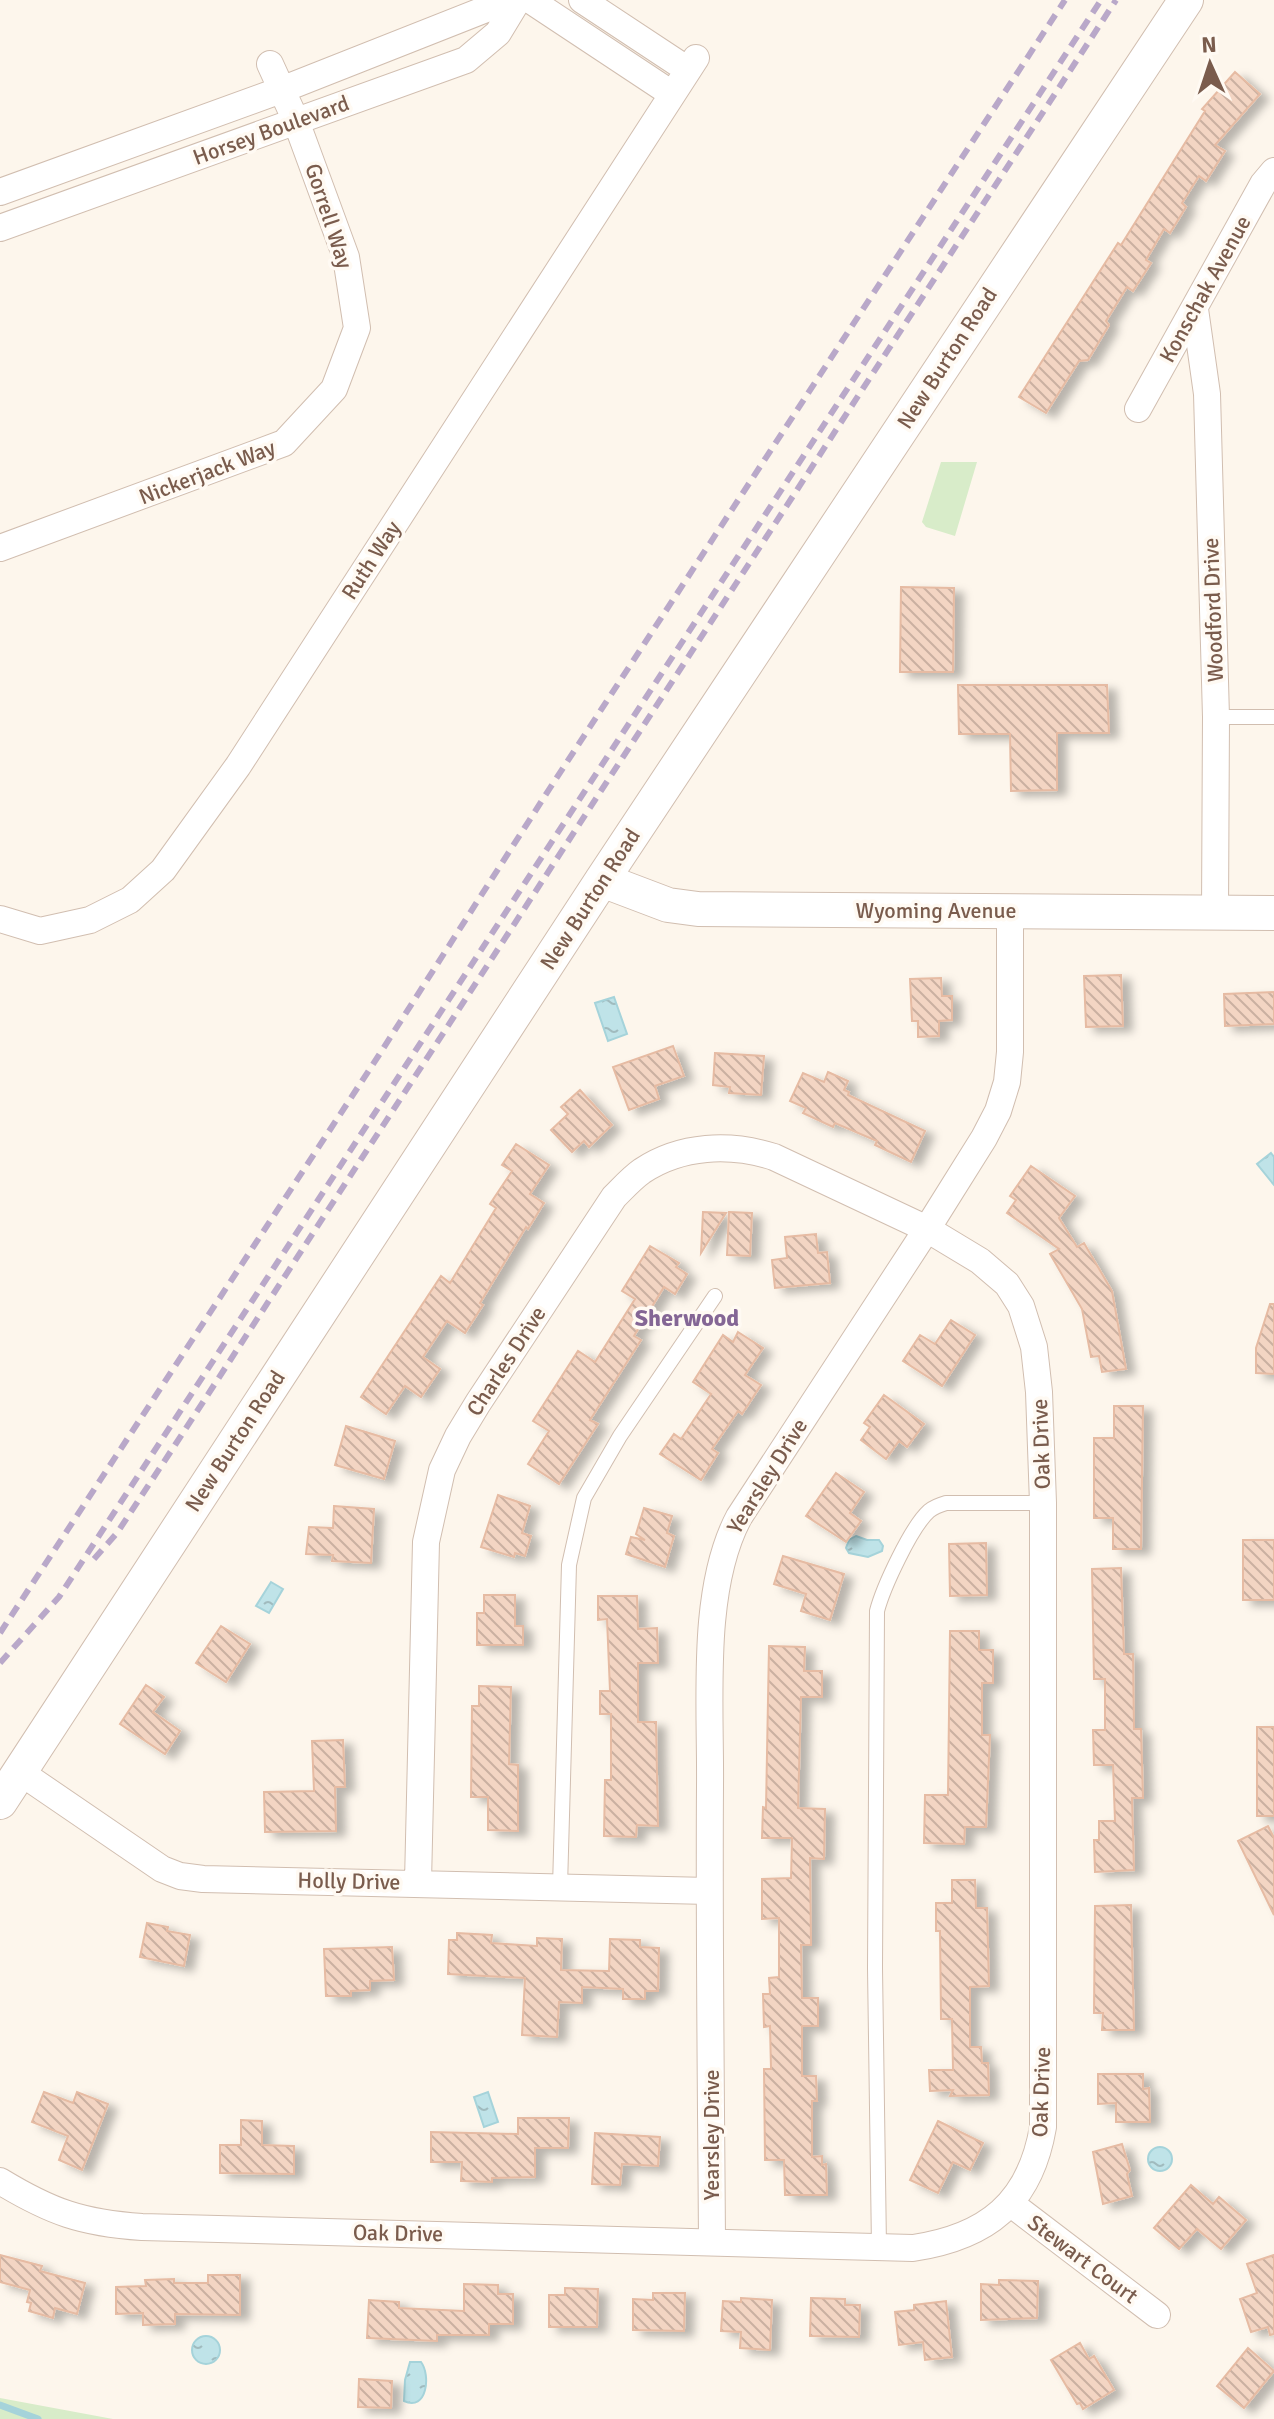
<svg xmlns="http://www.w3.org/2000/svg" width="1274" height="2419" font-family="Signika,sans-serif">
  <defs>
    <pattern id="water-ripples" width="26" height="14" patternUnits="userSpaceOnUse" patternTransform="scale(2)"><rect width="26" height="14" fill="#bfe3e8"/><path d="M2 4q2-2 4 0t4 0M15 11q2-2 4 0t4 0" fill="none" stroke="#a0bbbe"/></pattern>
    <pattern id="building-back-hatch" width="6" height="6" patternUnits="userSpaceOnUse" patternTransform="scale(2)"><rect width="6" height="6" fill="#f3d5c3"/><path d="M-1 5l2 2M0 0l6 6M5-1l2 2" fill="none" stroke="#cab0a1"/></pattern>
    <filter id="shadow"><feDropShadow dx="9" dy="5" stdDeviation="4" flood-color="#0004"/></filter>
  </defs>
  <rect width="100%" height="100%" fill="#fdf6ec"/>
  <!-- park -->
  <path fill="#d8ecc9" d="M941 462H977L955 536 926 527 922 522Z
    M0 2398 113 2419H0Z"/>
  <!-- water -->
  <path fill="url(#water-ripples)" stroke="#a5d3da" stroke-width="2" d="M614 997 627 1034 608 1041 595 1003Z
    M1271 1153 1274 1157V1185L1257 1164Z
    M856 1536 867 1540H879L883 1546 882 1551 868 1557 849 1553 846 1548 849 1540Z
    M271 1582 283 1589 269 1613 256 1606Z
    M488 2092 498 2122 484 2127 474 2097Z
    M1148 2159a12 12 0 1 1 24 0a12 12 0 1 1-24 0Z
    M192 2350a14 14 0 1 1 28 0a14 14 0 1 1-28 0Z
    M410 2362H421C431 2375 427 2412 404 2401L405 2380Z"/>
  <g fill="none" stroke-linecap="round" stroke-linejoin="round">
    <!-- stream -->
    <path stroke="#a5d3da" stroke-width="7" d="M0 2405 38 2419"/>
  </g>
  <!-- building -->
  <path fill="url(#building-back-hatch)" stroke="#e6bba3" stroke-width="2" filter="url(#shadow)" d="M1235 72 1260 94 1215 145 1225 151 1206 181 1199 176 1182 203 1186 207 1170 233 1164 229 1146 260 1151 263 1133 291 1127 287 1106 321 1109 325 1088 360 1079 361 1046 413 1019 397 1118 243 1121 245 1205 111 1202 109Z
    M901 587 954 588 953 672H900Z
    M958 685H1107L1109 733H1057V790L1011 791 1010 734H959Z
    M1121 975 1123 1026 1086 1027 1084 976Z
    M941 978 942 996H952V1020L939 1021V1036L918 1037V1021H912L910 979Z
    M1274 992V1024L1225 1026 1224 994Z
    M673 1046 684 1076 655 1086 659 1099 629 1110 613 1067Z
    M715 1053 764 1056 761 1095 729 1093 730 1087 713 1085Z
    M828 1072 848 1081 844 1090 849 1092 848 1095 925 1131 911 1162 875 1145 877 1141 835 1123 833 1127 803 1113 806 1108 790 1101 803 1073 824 1082Z
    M580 1090 612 1125 589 1147 584 1141 572 1152 551 1130 568 1114 561 1107Z
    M516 1144 549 1165 530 1194 544 1203 528 1229 526 1227 480 1303 483 1305 465 1333 447 1321 423 1357 440 1369 421 1397 405 1386 386 1414 361 1397 441 1276 450 1283 496 1208 490 1204 512 1171 502 1165Z
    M1031 1166 1075 1196 1059 1218 1077 1247 1084 1243 1112 1291 1126 1369 1102 1372 1099 1356 1091 1357 1082 1309 1050 1254 1059 1249 1007 1213 1016 1200 1010 1196Z
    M703 1212 726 1213 701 1253Z
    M729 1212 752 1213 750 1256 727 1255Z
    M816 1234 818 1253 827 1252 830 1283 775 1288 772 1260 787 1258 785 1237Z
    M650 1246 679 1263 676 1267 687 1274 675 1294 664 1287 634 1336 641 1340 590 1420 598 1424 559 1484 528 1464 549 1431 533 1421 578 1351 595 1362 635 1299 622 1291Z
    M1270 1304H1274V1374L1256 1373V1348Z
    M951 1320 975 1335 942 1386 903 1361 920 1335 935 1344Z
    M738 1332 763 1348 745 1375 761 1385 742 1414 738 1411 712 1449 718 1453 701 1480 660 1454 674 1434 681 1439 711 1394 693 1382 723 1335 733 1342Z
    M884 1395 924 1424 907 1447 899 1441 886 1459 861 1440 870 1427 864 1423Z
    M1114 1406H1143L1141 1549H1113V1518H1094V1438H1114Z
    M346 1426 395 1441 384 1479 335 1465Z
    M836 1473 864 1492 850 1513 861 1521 846 1542 806 1516Z
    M498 1495 530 1506 522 1533 531 1536 525 1556 515 1553 514 1557 481 1547Z
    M334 1506 374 1509 371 1563 332 1561 333 1555 306 1554 309 1527 333 1528Z
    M644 1508 672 1516 667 1533 674 1536 665 1567 626 1554 631 1537 645 1540 636 1534Z
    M1243 1540H1274V1600H1243Z
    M986 1543 987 1595 950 1596 949 1544Z
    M783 1556 844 1574 830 1620 801 1611 806 1594 774 1584Z
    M1121 1568 1124 1654H1133L1134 1729H1141L1143 1798H1132L1134 1870 1095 1872 1094 1840H1099V1821H1115L1113 1765H1094L1093 1730H1105V1679H1094L1092 1569Z
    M484 1595H515V1626H523V1645H477V1613H484Z
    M598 1596H637L638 1629 657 1628 658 1663H638V1722H656L658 1826 637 1825 636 1837 604 1836 605 1780H611V1714H600V1691H610L607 1619 598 1620Z
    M221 1626 250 1644 226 1682 196 1663Z
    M950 1631H979V1650H993V1683H982V1735H990L986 1827H965L964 1844 924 1843 925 1795H948Z
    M769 1646 805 1647 804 1671H822V1697H801L798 1808 825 1809 824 1859 810 1858 811 1945H801L802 1998H818V2026H802V2076H816L817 2101H812V2157L822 2156V2165L826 2164 827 2195H785L784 2160H765L764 2069H771L770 2026 764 2027 763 1994H770L769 1978 779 1977V1918L762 1919V1879L791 1878 792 1838H762L763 1807 766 1808Z
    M146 1685 164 1697 153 1712 180 1731 165 1754 120 1724Z
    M479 1686 511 1687 509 1764 518 1765V1831L488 1830V1797H471L472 1706H479Z
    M1257 1727H1274V1816H1257Z
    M343 1740 345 1787H335L336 1831 265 1832 264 1792 314 1791 312 1741Z
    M1268 1826 1274 1838V1915L1238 1841Z
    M952 1880H975L976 1908H987L989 1986 970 1987V2047H981L982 2063H988L989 2095 950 2096 953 2090 930 2091 929 2070H953L952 2019H941L940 1931H936V1903H952Z
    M1131 1905 1134 2030H1102L1103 2013H1094L1095 1906Z
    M147 1923 168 1927 167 1931 190 1935 184 1966 140 1957Z
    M457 1933 492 1935 491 1943 537 1946V1938L562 1939 561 1970 609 1971 610 1939 640 1940V1947L659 1948 658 1991H645V1999H623V1989L582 1987V2003L559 2002 557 2037 522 2035 525 1978 448 1974 449 1940H457Z
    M392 1947 394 1980 370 1981V1990L351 1991V1996H326L324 1949Z
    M1098 2074H1143V2089L1149 2088 1150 2122H1116V2103L1098 2104Z
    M44 2092 73 2103 77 2092 108 2104 82 2170 59 2160 68 2136 32 2122Z
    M518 2118H569L568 2148H535V2177L492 2178V2182L461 2181 462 2162H431V2132L518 2134Z
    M241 2120 262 2121V2145L294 2146V2174L220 2173V2145H241Z
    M938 2121 983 2143 970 2170 953 2162 938 2193 910 2180Z
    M595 2133 660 2137 658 2166 622 2164 620 2185 592 2184Z
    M1122 2144 1130 2170 1127 2174 1132 2196 1103 2204 1093 2152Z
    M1191 2185 1213 2204 1219 2197 1246 2220 1221 2249 1197 2229 1179 2249 1154 2228Z
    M0 2255 42 2266 40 2271 85 2283 77 2314 55 2308 53 2318 29 2311 31 2303 27 2302 30 2290 0 2282Z
    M1274 2255V2334L1270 2335 1268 2327 1251 2332 1240 2299 1257 2293 1247 2264Z
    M208 2275H240V2315L175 2314V2324L143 2325V2313L116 2314V2287L146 2286 145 2280 174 2279V2283H208Z
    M999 2280 1038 2281 1037 2318 981 2320V2284L999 2285Z
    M464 2284 498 2285V2294H513V2324H489V2335H437V2341L367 2338 369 2300 399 2302V2308L464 2311Z
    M565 2288 598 2289 597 2327H549V2295H565Z
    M653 2293H685L684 2331 633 2330V2299L653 2300Z
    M741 2298 772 2300 770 2350 740 2348 741 2332 721 2331 723 2301 741 2302Z
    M811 2298 845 2299V2305H860L859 2337 810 2336Z
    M946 2301 952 2357 925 2360 923 2342 899 2345 895 2312 914 2310V2305Z
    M1080 2343 1089 2359 1094 2356 1114 2390 1083 2409 1080 2403 1077 2404 1051 2360Z
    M1248 2348 1274 2371 1244 2408 1217 2386Z
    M359 2379 392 2381 391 2408 358 2407Z"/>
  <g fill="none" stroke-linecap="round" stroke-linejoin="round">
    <!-- service casing -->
    <g stroke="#d1beb0" stroke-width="16">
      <path id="service" d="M1216 717H1274
        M560 1887 569 1565 584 1498 620 1436 715 1296
        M879 2247 875 1968 877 1611C883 1588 911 1527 929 1511 934 1507 939 1505 946 1503H1043"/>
    </g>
    <!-- minor casing -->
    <g stroke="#d1beb0" stroke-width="28">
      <path id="minor" d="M530 0 672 94
        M582 0 688 70
        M0 192 281 90 509 0
        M0 228 466 60 498 33 518 0
        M1195 309 1207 394 1216 717 1215 912
        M1138 409 1263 184 1274 171
        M0 548 284 443 334 389 357 328 346 257 296 121 270 64
        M0 919 40 931 90 920 130 900 163 870 238 766 696 58
        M20 1772 162 1869 180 1876 203 1879 709 1891
        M0 2181C51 2212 82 2223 142 2227L913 2248C987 2237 1030 2203 1043 2127V1503L1039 1392 1034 1347 1021 1306 1007 1284 980 1261 927 1229 774 1157C730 1143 681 1145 642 1171 632 1178 623 1188 614 1197L478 1403 458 1436 442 1470 426 1542 418 1882
        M1010 2203 1157 2315
        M712 2241C711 2089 709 1938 710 1786 711 1704 700 1590 739 1517L927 1229 984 1138 998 1111 1007 1082 1010 1052V910"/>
    </g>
    <!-- tertiary casing -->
    <g stroke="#d1beb0" stroke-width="36">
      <path id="tertiary" d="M602 880 668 905 698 909 1274 913
        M0 1802 602 880 1186 0"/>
    </g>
    <!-- service -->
    <use href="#service" stroke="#fff" stroke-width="14"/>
    <!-- minor -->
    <use href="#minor" stroke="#fff" stroke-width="26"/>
    <!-- tertiary -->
    <use href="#tertiary" stroke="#fff" stroke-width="34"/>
    <!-- rail -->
    <path stroke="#b9a8c9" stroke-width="6" stroke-dasharray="12 8" stroke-linecap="butt" d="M94 1559 117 1533 175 1445 1116 0
      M0 1633 379 1055 550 788 1065 0
      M0 1663 59 1597 1101 0"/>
  </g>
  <g text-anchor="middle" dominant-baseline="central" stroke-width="7" stroke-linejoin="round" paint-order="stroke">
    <!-- street labels -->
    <g font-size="22" fill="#7a5c4d" stroke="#fffaf3">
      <text transform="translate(271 130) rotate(-20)">Horsey Boulevard</text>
      <text transform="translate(329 216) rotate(72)">Gorrell Way</text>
      <text transform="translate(1205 289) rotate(-61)">Konschak Avenue</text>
      <text transform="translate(947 358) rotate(-57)">New Burton Road</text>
      <text transform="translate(207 472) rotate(-21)">Nickerjack Way</text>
      <text transform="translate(371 560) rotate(-57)">Ruth Way</text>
      <text transform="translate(1213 610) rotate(-92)">Woodford Drive</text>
      <text transform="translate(590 899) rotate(-57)">New Burton Road</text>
      <text x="936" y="910">Wyoming Avenue</text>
      <text transform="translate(506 1361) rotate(-57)">Charles Drive</text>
      <text transform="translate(235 1441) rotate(-57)">New Burton Road</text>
      <text transform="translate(1041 1444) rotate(-92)">Oak Drive</text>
      <text transform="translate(767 1476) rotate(-58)">Yearsley Drive</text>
      <text transform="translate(349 1881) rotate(1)">Holly Drive</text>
      <text transform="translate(1041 2092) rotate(-88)">Oak Drive</text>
      <text transform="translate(711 2135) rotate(-90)">Yearsley Drive</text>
      <text transform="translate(398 2233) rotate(1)">Oak Drive</text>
      <text transform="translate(1083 2259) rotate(37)">Stewart Court</text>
    </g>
    <!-- neighbourhood labels -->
    <g font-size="24" font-weight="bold" fill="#846695" stroke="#fffaf3">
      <text x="687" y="1318">Sherwood</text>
    </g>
  </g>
  <!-- north arrow -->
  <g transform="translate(1210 64) rotate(357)" stroke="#fffaf3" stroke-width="6" paint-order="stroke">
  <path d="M0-6L14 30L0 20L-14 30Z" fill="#7a5c4d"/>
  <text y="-12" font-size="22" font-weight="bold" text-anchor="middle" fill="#7a5c4d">N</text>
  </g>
</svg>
